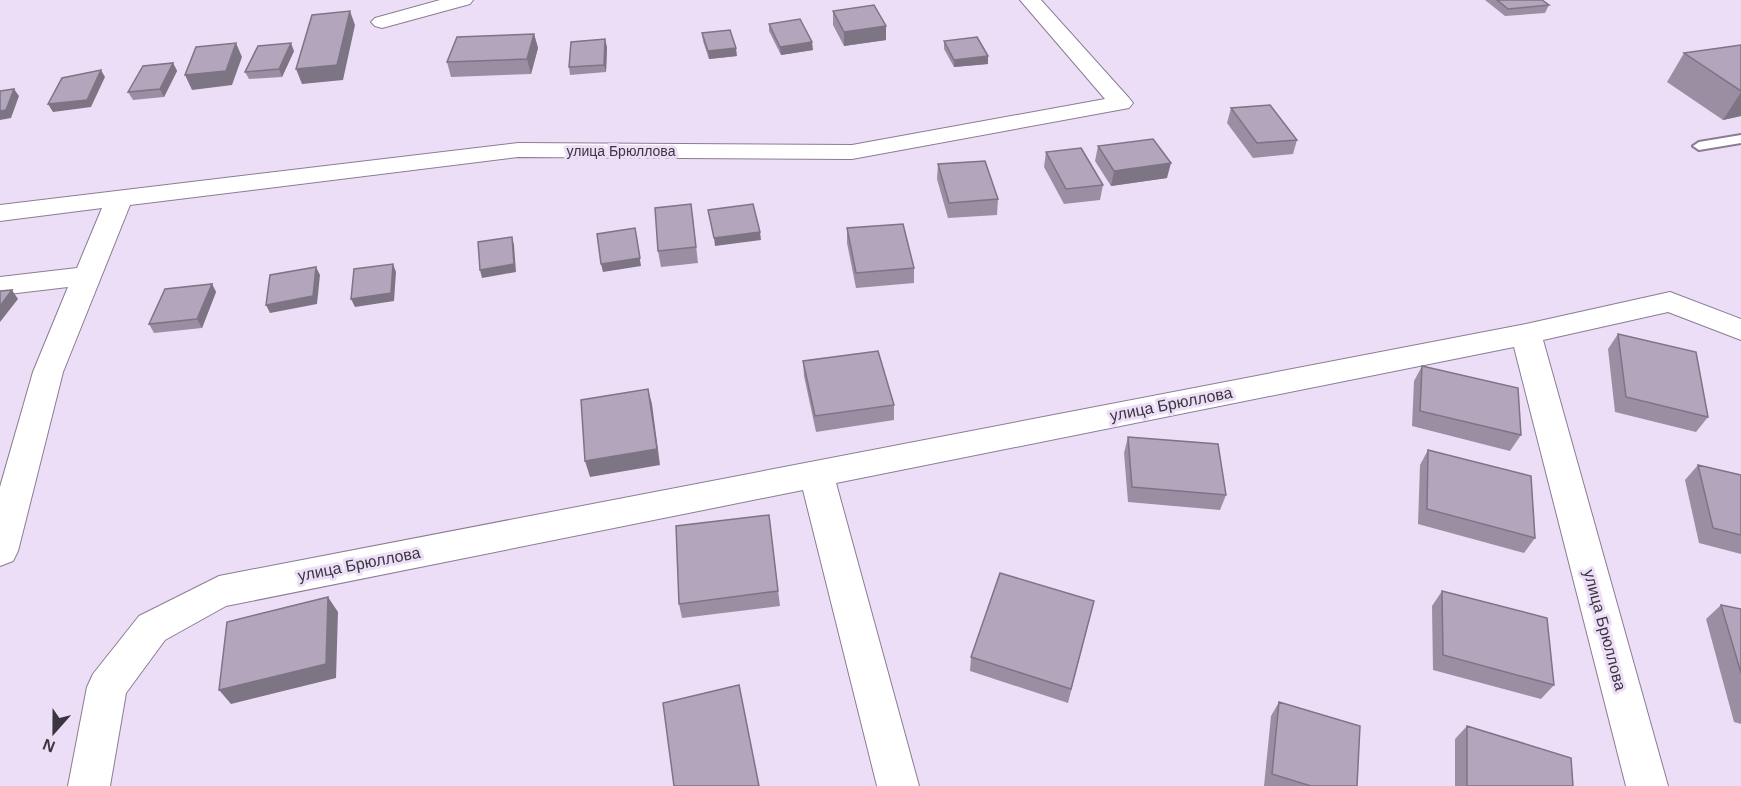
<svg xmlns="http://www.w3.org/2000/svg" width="1741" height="786" font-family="Arial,sans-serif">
  <rect width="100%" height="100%" fill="#eddef7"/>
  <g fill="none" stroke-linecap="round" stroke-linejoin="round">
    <!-- lane casing -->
    <g stroke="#8a7d93" stroke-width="4">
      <path id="lane" d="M1741 135V143L1699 150 1693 146 1699 142Z"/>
    </g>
    <!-- street casing -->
    <g stroke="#8a7d93" stroke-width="2">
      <path id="street" d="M440 0H473L470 4 382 28 375 26 371 22 375 18Z
        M1020 0H1041L1129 98 1133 103 1129 108 852 159 518 157 130 205 63 372 18 551 13 561 0 566V487L33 372 68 287 0 295V277L77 268 102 208 0 221V205L518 143 852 145 1105 99Z
        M1670 292 1741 319V340L1668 312 1543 340 1668 786H1626L1514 347 836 483 919 786H877L803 490 226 606 165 640 126 693 110 786H68L87 687 93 674 139 616 219 576 1526 324Z"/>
    </g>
    <!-- lane -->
    <use href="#lane" fill="#fff" fill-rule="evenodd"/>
    <!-- street -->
    <use href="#street" fill="#fff" fill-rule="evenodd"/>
  </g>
  <!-- wall -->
  <path fill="#9a8ea2" d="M1485 0H1542L1549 5 1545 13 1505 16Z
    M833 11 886 26V40L844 46 833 25Z
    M769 24 813 50 781 55 769 31Z
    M702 33 737 56 709 59 703 41Z
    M534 34 538 48 531 74 451 77 447 62Z
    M944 41 988 56V64L954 67 944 49Z
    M1741 45V116L1723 120 1667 82 1684 53Z
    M607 47 606 72 570 75 569 67Z
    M294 51 282 77 249 79 245 72Z
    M173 63 177 71 164 97 133 100 128 92Z
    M1231 108 1297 140 1293 154 1253 158 1227 123Z
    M1098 146 1167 178 1111 186 1095 161Z
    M1046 152 1103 185 1100 200 1064 204 1044 167Z
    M938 164 998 199 997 215 948 218 937 179Z
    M693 219 698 263 661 267 658 251Z
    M847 228 914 268V283L856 288 847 243Z
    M212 284 216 292 202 328 154 333 149 324Z
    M1618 334 1708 417 1696 432 1615 412 1608 349Z
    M803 361 894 405V420L816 432 804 376Z
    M1422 366 1521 435 1510 451 1412 426 1414 381Z
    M1128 437 1226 495 1220 510 1128 502 1124 453Z
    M1428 450 1535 538 1524 553 1418 524 1420 465Z
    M1698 465 1741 475V554L1699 543 1685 480Z
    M769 515 780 606 682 618 679 604Z
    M1442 591 1554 685 1541 699 1433 670 1432 606Z
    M1094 601 1068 703 970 671 971 657Z
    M1721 605 1741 609V724L1734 722 1706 619Z
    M1279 702 1357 786H1264L1271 716Z
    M1467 726 1573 786H1455V739Z"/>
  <!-- shaded-wall -->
  <path fill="#7d7484" d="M350 11 355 25 343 80 302 84 296 69Z
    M886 26V40L844 46V32Z
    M534 34 538 48 531 74 527 59Z
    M605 39 607 47 606 72 604 65Z
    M812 42 813 50 781 55 780 47Z
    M236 43 242 57 232 85 192 90 185 75Z
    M291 43 294 51 282 77 279 69Z
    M736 48 737 56 709 59 708 51Z
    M988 56V64L954 67V60Z
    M173 63 177 71 164 97 160 89Z
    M101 70 105 77 91 107 53 112 48 104Z
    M14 89 19 96 11 118 0 120V111Z
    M1741 92V116L1723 120Z
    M1171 163 1167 178 1111 186 1114 171Z
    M635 228 641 266 603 272 601 264Z
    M760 232 761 240 715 246 714 238Z
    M512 237 514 245 516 272 482 278 480 270Z
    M393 264 396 272 394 301 355 307 351 299Z
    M316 267 320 275 317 304 270 313 266 305Z
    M212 284 216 292 202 328 197 319Z
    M12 290 18 299 0 322V306Z
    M648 389 652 404 660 465 590 477 585 461Z
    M328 597 338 612 336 678 231 704 219 690Z"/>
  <!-- building -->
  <path fill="#b3a5bc" stroke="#7d7484" stroke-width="1.5" d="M1497 0H1542L1549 5 1508 9Z
    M874 5 886 26 844 32 833 11Z
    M350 11 337 65 296 69 312 15Z
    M800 19 812 42 780 47 769 24Z
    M730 30 736 48 708 51 702 33Z
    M534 34 527 59 447 62 457 37Z
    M977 37 988 56 954 60 944 41Z
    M605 39 604 65 569 67 571 42Z
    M236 43 226 71 185 75 196 47Z
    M291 43 279 69 245 72 258 46Z
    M1741 45V91L1684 53Z
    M173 63 160 89 128 92 143 66Z
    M101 70 87 100 48 104 62 78Z
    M14 89 6 110 0 111V91Z
    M1270 105 1297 140 1257 143 1231 108Z
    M1153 139 1171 163 1114 171 1098 146Z
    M1081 148 1103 185 1066 189 1046 152Z
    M985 161 998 199 949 203 938 164Z
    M691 204 696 247 658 251 655 208Z
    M753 204 760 232 714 238 708 210Z
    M903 224 914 268 856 273 847 228Z
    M635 228 640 258 601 264 597 234Z
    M512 237 514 264 480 270 478 242Z
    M393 264 391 293 351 299 354 269Z
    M316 267 313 296 266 305 270 275Z
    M212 284 197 319 149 324 165 289Z
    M12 290 0 306V291Z
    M1618 334 1696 352 1708 417 1626 397Z
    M878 351 894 405 815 416 803 361Z
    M1422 366 1518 388 1521 435 1420 411Z
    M648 389 657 449 585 461 581 400Z
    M1128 437 1218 444 1226 495 1132 487Z
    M1428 450 1531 476 1535 538 1427 509Z
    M1698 465 1741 475V535L1713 528Z
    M769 515 778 591 679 604 676 526Z
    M1000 573 1094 601 1071 689 971 657Z
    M1442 591 1547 618 1554 685 1443 655Z
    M328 597 326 664 219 690 227 622Z
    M1721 605 1741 609V673Z
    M739 685 759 786H674L663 703Z
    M1279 702 1360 726 1357 786H1311L1272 774Z
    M1467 726 1571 758 1573 786H1467Z"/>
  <g text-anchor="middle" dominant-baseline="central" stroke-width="6" stroke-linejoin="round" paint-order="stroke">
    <!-- far-street labels -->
    <g font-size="14" fill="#3b353f" stroke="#eddef7">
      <text x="621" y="151">улица Брюллова</text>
    </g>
    <!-- street labels -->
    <g font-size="16" fill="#3b353f" stroke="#eddef7">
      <text transform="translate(1171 404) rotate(-11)">улица Брюллова</text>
      <text transform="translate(359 564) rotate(-11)">улица Брюллова</text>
      <text transform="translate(1605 630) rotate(75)">улица Брюллова</text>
    </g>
  </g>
  <!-- north arrow -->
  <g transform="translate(54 732) rotate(201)" stroke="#eddef7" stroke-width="4.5" paint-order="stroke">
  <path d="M0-4.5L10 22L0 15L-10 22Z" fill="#3b353f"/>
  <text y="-9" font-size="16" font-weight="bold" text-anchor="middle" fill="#3b353f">N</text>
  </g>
</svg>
